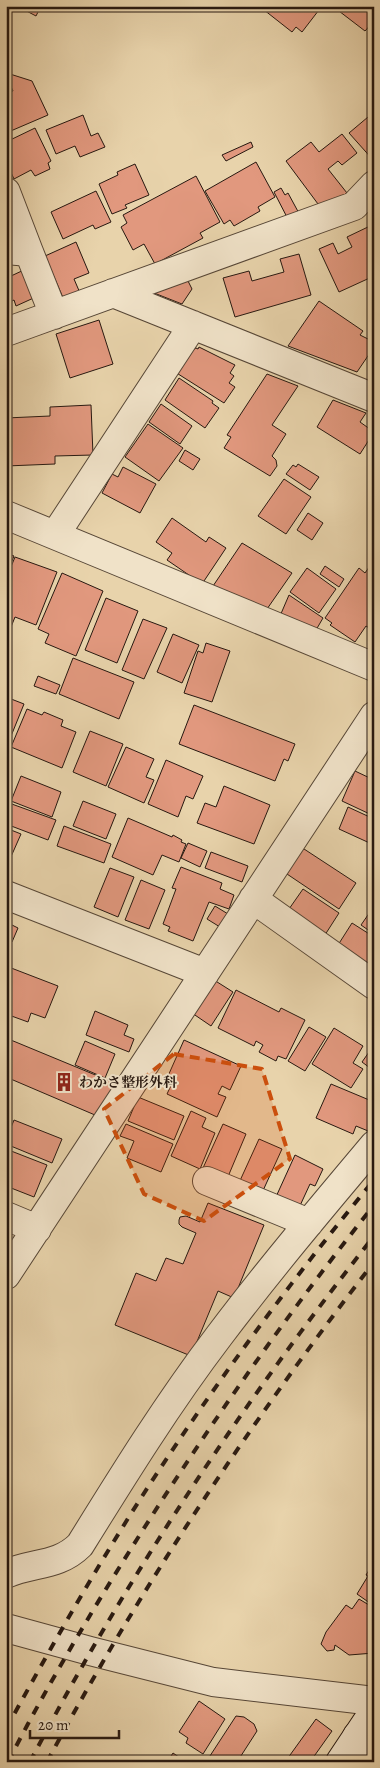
<svg xmlns="http://www.w3.org/2000/svg" width="380" height="1768" font-family="Alegreya,'Noto Serif JP',serif">
  <rect width="100%" height="100%" fill="#e8d3ab"/>
  <filter id="stains"><feTurbulence type="fractalNoise" baseFrequency=".004" numOctaves="4"/><feColorMatrix values="0 0 0 0 .2 0 0 0 0 .09 0 0 0 0 .02 0 0 0 .5 -.17"/></filter>
  <radialGradient id="worn" r=".72"><stop offset=".6" stop-color="#630" stop-opacity="0"/><stop offset="1" stop-color="#630" stop-opacity=".3"/></radialGradient>
  <!-- building -->
  <path fill="#e1987e" stroke="#271810" d="M17 6H41L36 16Z
    M259 6H322L302 32 296 27 292 32Z
    M337 6H374V21L365 31 335 8Z
    M10 74 32 81 48 115 6 133V93L13 91 6 76Z
    M83 115 91 136 98 133 105 147 80 157 75 146 56 154 46 130Z
    M368 117 374 123V161L349 133Z
    M35 128 51 161 48 163 50 169 35 176 31 170 14 179 6 162V142Z
    M342 134 357 153 342 165 338 161 328 169 347 193 332 203 321 208 286 161 311 142 319 152Z
    M251 142 253 147 226 161 222 155Z
    M256 162 275 197 258 207 260 211 234 226 230 220 224 224 205 191Z
    M135 164 149 195 125 205 127 208 112 214 99 184 118 175 117 172Z
    M196 176 220 222 200 233 203 238 155 264 144 244 133 250 121 227 127 223 123 215Z
    M281 188 285 195 288 193 301 217 290 223 274 192Z
    M96 191 111 222 95 229 93 225 63 239 51 212Z
    M370 226 374 235V276L339 292 319 249 333 243 338 254 352 247 347 237Z
    M76 242 89 273 74 279 80 293 64 300 45 256Z
    M299 254 311 295 235 317 223 278 249 271 252 281 284 272 280 259Z
    M6 266 11 276 26 269 38 296 16 306 14 300 6 304Z
    M188 281 192 289 182 304 154 293Z
    M319 301 363 331 360 335 374 342V347L357 372 288 346Z
    M99 320 113 364 70 378 56 334Z
    M199 347 235 365 230 373 234 376 229 383 235 387 224 403 175 372 187 353 196 348 198 349Z
    M267 374 298 386 272 425 286 434 272 456 276 460 277 466 270 476 224 448 231 437 227 435Z
    M179 378 213 401 212 403 219 408 205 428 165 400Z
    M333 400 366 413 360 422 374 432 360 454 317 427Z
    M161 404 192 426 180 444 149 422Z
    M91 405 93 455 55 456V464L6 466V418L50 416V407Z
    M148 424 183 448 159 481 125 457Z
    M185 450 200 459 193 470 179 461Z
    M298 464 319 477 310 490 286 474 293 465 296 467Z
    M123 467 156 484 140 513 102 493 112 474 118 477Z
    M284 479 311 497 286 534 258 516Z
    M308 513 323 523 312 540 297 530Z
    M172 518 206 542 209 537 226 548 202 584 167 560 172 553 156 542Z
    M242 543 292 573 267 609 211 589Z
    M6 553 14 556 6 575Z
    M15 557 57 572 36 625 15 617 11 627 6 625V579Z
    M374 560V631L366 626 355 642 330 625 332 623 325 618 359 568 365 573Z
    M325 566 344 579 339 587 320 574Z
    M307 568 336 589 319 613 290 592Z
    M62 573 103 591 76 656 45 643 49 634 38 629Z
    M289 595 323 618 316 630 280 616Z
    M106 598 138 611 117 663 85 650Z
    M143 619 167 628 144 679 122 670Z
    M173 634 199 645 182 683 157 672Z
    M206 643 230 651 212 702 184 693 198 651 203 653Z
    M73 658 134 682 119 719 59 694Z
    M38 676 60 685 56 694 34 686Z
    M6 697 24 704 7 746H6Z
    M194 705 295 744 288 761 284 759 275 781 179 744Z
    M27 709 42 715 44 712 63 720 61 726 76 732 62 768 11 747Z
    M90 731 123 744 106 786 73 772Z
    M126 747 154 759 146 777 154 780 144 803 108 787Z
    M166 760 203 776 193 799 186 796 178 817 148 804Z
    M355 771 374 780V816L342 801Z
    M21 776 61 792 52 817 11 801Z
    M224 786 270 805 254 844 197 823 205 803 216 807Z
    M83 801 116 814 106 839 73 826Z
    M9 803 56 820 48 840 6 824V810Z
    M348 807 374 819V845L339 829Z
    M128 818 172 837 173 835 182 840 181 842 186 844 179 862 162 855 153 875 112 857Z
    M64 826 111 844 104 863 57 846Z
    M6 828 21 834 6 868Z
    M188 843 207 851 200 867 181 858Z
    M301 847 356 883 339 909 284 872Z
    M211 852 248 866 242 882 205 868Z
    M181 867 222 883 220 889 234 895 229 909 209 902 193 941 168 931 170 927 163 924 176 889 172 888Z
    M110 868 134 877 118 917 94 907Z
    M141 880 165 890 149 929 125 920Z
    M303 889 339 913 323 938 289 909Z
    M215 906 228 914 220 927 207 919Z
    M370 912 373 914 374 912V934L361 925Z
    M6 922 18 928 12 942 6 939Z
    M352 923 374 937V974L338 945Z
    M6 966 58 986 45 1018 31 1013 28 1022 6 1014Z
    M214 980 233 992 211 1026 192 1013Z
    M236 990 279 1012 281 1008 305 1020 286 1059 278 1056 276 1061 259 1052 263 1045 256 1041 254 1046 218 1028Z
    M95 1011 128 1025 124 1035 134 1039 129 1052 86 1035Z
    M309 1027 326 1037 305 1071 288 1061Z
    M334 1028 363 1046 353 1063 363 1069 351 1088 312 1064Z
    M6 1038 122 1086 102 1118 6 1077Z
    M184 1040 241 1066 230 1090 222 1086 218 1094 226 1097 217 1117 167 1094 174 1079 168 1076Z
    M85 1041 115 1054 105 1078 75 1065Z
    M374 1045V1071L362 1062Z
    M331 1084 374 1102 373 1133 356 1126 353 1134 316 1118Z
    M138 1097 184 1116 174 1140 128 1121Z
    M191 1111 206 1118 202 1127 215 1133 200 1169 171 1156Z
    M14 1120 62 1139 52 1163 6 1144V1140Z
    M126 1124 173 1144 161 1172 127 1158 134 1141 120 1136Z
    M223 1124 246 1134 227 1179 203 1168Z
    M259 1139 282 1149 261 1195 238 1185Z
    M6 1149 47 1165 34 1197 6 1186Z
    M295 1155 323 1169 315 1186 310 1184 298 1210 275 1199Z
    M208 1203 264 1225 234 1298 218 1291 191 1356 115 1325 136 1273 156 1281 166 1258 183 1264 196 1233 182 1227 179 1224V1220L180 1217 186 1216 200 1222Z
    M374 1562V1606L357 1594 368 1576 366 1575Z
    M359 1599 374 1608V1653L349 1655 335 1645 334 1650 327 1651 321 1644 326 1632 346 1605 352 1609Z
    M199 1701 225 1719 203 1754 186 1743 188 1738 179 1732Z
    M236 1716 244 1717 254 1724 257 1731 237 1762H206Z
    M316 1719 332 1731 310 1762H285Z
    M173 1753 186 1762H167Z"/>
  <g fill="none" stroke-linecap="round" stroke-linejoin="round">
    <!-- minor casing -->
    <g stroke="#574737" stroke-width="30">
      <path id="minor" d="M6 192 29 252
        M6 250 29 252 54 315
        M113 293 374 398
        M6 332 354 206 374 185
        M6 515 374 667
        M55 535 193 325
        M6 895 205 973
        M253 899 374 985
        M207 1181 309 1223
        M6 1216 37 1229
        M6 1275 374 716
        M6 1574C32 1562 58 1567 80 1545 124 1474 168 1403 219 1336 268 1271 321 1208 374 1145
        M6 1628 90 1651 213 1682 374 1701
        M357 1736 374 1748"/>
    </g>
    <!-- secondary casing -->
    <g stroke="#271810" stroke-width="30">
      <path id="secondary" d="M340 1762 374 1711"/>
    </g>
    <!-- minor -->
    <use href="#minor" stroke="#f0e2c8" stroke-width="28"/>
    <!-- secondary -->
    <use href="#secondary" stroke="#f0e2c8" stroke-width="28"/>
    <!-- rail -->
    <path stroke="#271810" stroke-width="4" stroke-dasharray="9 9" stroke-linecap="butt" d="M6 1729C51 1647 97 1566 148 1487 217 1381 293 1278 374 1180
      M8 1762C35 1709 65 1657 95 1607 180 1467 272 1333 374 1205
      M30 1762C127 1576 244 1401 374 1236
      M47 1762C141 1586 252 1420 374 1262"/>
  </g>
  <!-- marked area -->
  <path fill="#cb4f0d" fill-opacity="0.2" stroke="#cb4f0d" stroke-width="4" stroke-dasharray="10 6" stroke-linejoin="round" d="M174 1054 262 1069 290 1159 204 1221 144 1194 104 1109Z"/>
  <!-- icons -->
  <defs>
    <g id="building-bare" transform="scale(1.5)"><path d="M-4-6H4V6H1V3H-1V6H-4ZM-2.5-4.3h1.7v1.8h-1.7ZM.8-4.3h1.7v1.8H.8ZM-2.5-1h1.7V.8h-1.7ZM.8-1h1.7V.8H.8Z" fill="#8f2418" stroke="#f0e2c8" stroke-width="2.5" paint-order="stroke"/></g>
  </defs>
  <g fill-rule="evenodd">
    <use href="#building-bare" x="64" y="1082"/>
  </g>
  <g text-anchor="middle" dominant-baseline="central" stroke-width="4" stroke-linejoin="round" paint-order="stroke">
    <!-- poi labels -->
    <g font-size="14" font-weight="bold" fill="#271810" stroke="#f0e2c8" text-anchor="start">
      <text x="79" y="1082">わかさ整形外科</text>
    </g>
  </g>
  <!-- margin -->
  <rect width="380" height="1768" fill="none" stroke="#e8d3ab" stroke-width="25"/>
  <rect x="8" y="8" width="365" height="1753" fill="none" stroke="#271810" stroke-width="2.5"/>
  <rect x="12" y="12" width="355" height="1743" fill="none" stroke="#271810"/>
  <!-- scale -->
  <path d="M30 1730v8h89v-8" fill="none" stroke="#271810" stroke-width="2.5"/>
  <text x="38" y="1730" font-size="15" fill="#271810" stroke="#f0e2c8" stroke-width="4" paint-order="stroke">20 m</text>
  <rect width="100%" height="100%" filter="url(#stains)"/>
  <rect width="100%" height="100%" fill="url(#worn)"/>
</svg>
